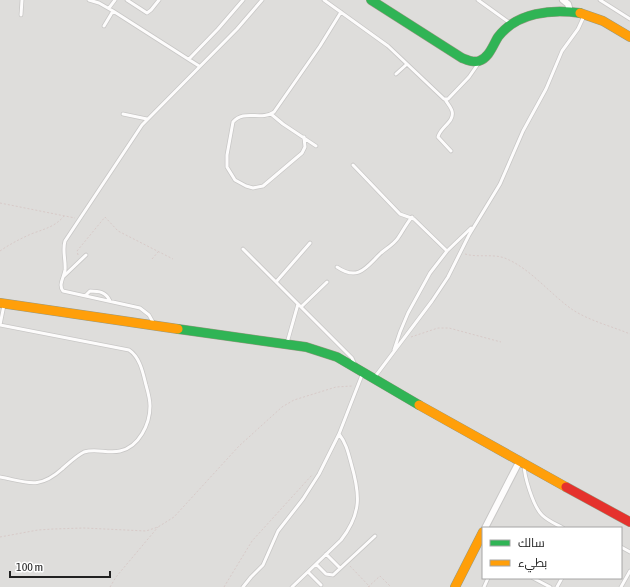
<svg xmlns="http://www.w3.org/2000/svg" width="630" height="587" font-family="'Asap Condensed',Cairo,sans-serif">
  <rect width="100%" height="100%" fill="#efedea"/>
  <!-- residential -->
  <path fill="#dedddb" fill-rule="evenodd" d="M0 0H630V587H0ZM483 528H621V578H483Z"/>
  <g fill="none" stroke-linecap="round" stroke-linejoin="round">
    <!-- lane casing -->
    <g stroke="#c8c7c6" stroke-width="4.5">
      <path id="lane" d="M89 0 99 3 113 11 199 66
        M127 0 147 13 151 10 159 0
        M324 0 388 46 444 99H448L469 77 478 64
        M478 0 510 23
        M600 0 630 19
        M109 8 115 0
        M21 15 22 0
        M104 26 113 11
        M189 59 218 29 243 0
        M396 74 407 64
        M445 99C447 103 451 107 452 111 455 122 440 127 438 137L451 151
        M123 114 147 119
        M271 114 283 124 316 146
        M304 137 305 147 302 153 263 186 253 188 246 186 235 180 227 167V155L233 122C244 109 261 121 274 112L320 46 341 12
        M353 165 400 214 414 219 447 251
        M243 249 352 358 355 365
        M337 267C359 282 367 266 381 253 387 248 394 244 398 238 403 231 406 224 412 217
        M64 276 86 255
        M276 282 310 243
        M85 296 90 291C99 291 106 292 110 301
        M301 307 327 282
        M154 324 149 315 140 308 63 291C58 285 64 277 65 270 66 260 62 251 65 241L142 125 237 29 262 0
        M0 325 129 350C140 357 143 373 146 385 148 392 150 399 150 406 150 424 139 447 120 451 108 454 96 448 84 452 76 456 69 463 62 469 39 490 27 482 0 477
        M0 325 4 305
        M287 343 298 304
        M394 350 400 332 408 313 430 273 447 251 471 228
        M374 378 432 301 448 277 469 235 500 184 523 131 546 89 562 51 578 29 584 16
        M524 464C524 476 533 506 542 515 548 521 556 524 563 528
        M621 547 630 552
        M326 554 340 568
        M316 564 326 574 333 575 375 536
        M308 572 321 585
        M533 578 550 587
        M243 587 251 577 263 565 278 531 303 499 319 474 339 434 362 375
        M292 587 341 540C362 513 360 494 351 463 348 452 346 443 339 434
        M484 587 488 578
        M557 587 562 578
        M621 587 630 571"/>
    </g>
    <!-- street casing -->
    <g stroke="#c8c7c6" stroke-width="8">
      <path id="street" d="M563 0 568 4 570 11
        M485 528 520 460"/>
    </g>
    <!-- fast casing -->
    <g stroke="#979981" stroke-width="10">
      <path id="fast" d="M371 0 462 58C467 60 473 63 479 61 489 58 493 45 498 37 517 12 552 9 580 13
        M178 329 306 347 337 357 419 405"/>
    </g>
    <!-- slow casing -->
    <g stroke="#979981" stroke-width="10">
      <path id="slow" d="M580 13 603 21 630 37
        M0 303 178 329
        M419 405 566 487
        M455 587 483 532"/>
    </g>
    <!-- jam casing -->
    <g stroke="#979981" stroke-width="10">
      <path id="jam" d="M566 487 630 522"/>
    </g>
    <!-- path -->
    <path stroke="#d8cac8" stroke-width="1" stroke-dasharray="2 2" stroke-linecap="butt" d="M0 203 75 218
      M0 251C10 244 20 239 31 234 44 229 55 227 64 216
      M465 254C479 258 494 253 507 259 532 270 551 295 573 310 590 321 611 326 630 334
      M78 255 77 251 105 217 118 231 173 259
      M152 259 158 252
      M411 337 438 328H449L501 342
      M0 537 38 530 53 529 84 528 146 531 158 527 174 517 239 446 282 407 294 400 336 387 352 386
      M350 566 370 587
      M110 587 116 577 158 527
      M224 587 252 541 312 475
      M368 587 380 576 390 586 389 587"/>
    <!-- lane -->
    <use href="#lane" stroke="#fdfcfc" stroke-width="3"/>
    <!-- street -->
    <use href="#street" stroke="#fdfcfc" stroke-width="6"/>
    <!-- fast -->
    <use href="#fast" stroke="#30b455" stroke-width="9"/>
    <!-- slow -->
    <use href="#slow" stroke="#ff9f0a" stroke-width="9"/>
    <!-- jam -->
    <use href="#jam" stroke="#e5322d" stroke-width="9"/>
  </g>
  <!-- legend -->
  <rect x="482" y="527" width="140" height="52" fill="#ffffff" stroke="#a6a6a6"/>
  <rect x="490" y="540" width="20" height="6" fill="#30b455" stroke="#a6a6a6"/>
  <text x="518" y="547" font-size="12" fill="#212121">سالك</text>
  <rect x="490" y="560" width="20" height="6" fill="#ff9f0a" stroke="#a6a6a6"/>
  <text x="518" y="567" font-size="12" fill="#212121">بطيء</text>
  <!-- scale -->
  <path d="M10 571v6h100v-6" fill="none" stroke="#212121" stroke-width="2"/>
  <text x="16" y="571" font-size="12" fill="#212121" stroke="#ffffff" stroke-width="3" paint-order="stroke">100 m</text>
</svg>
